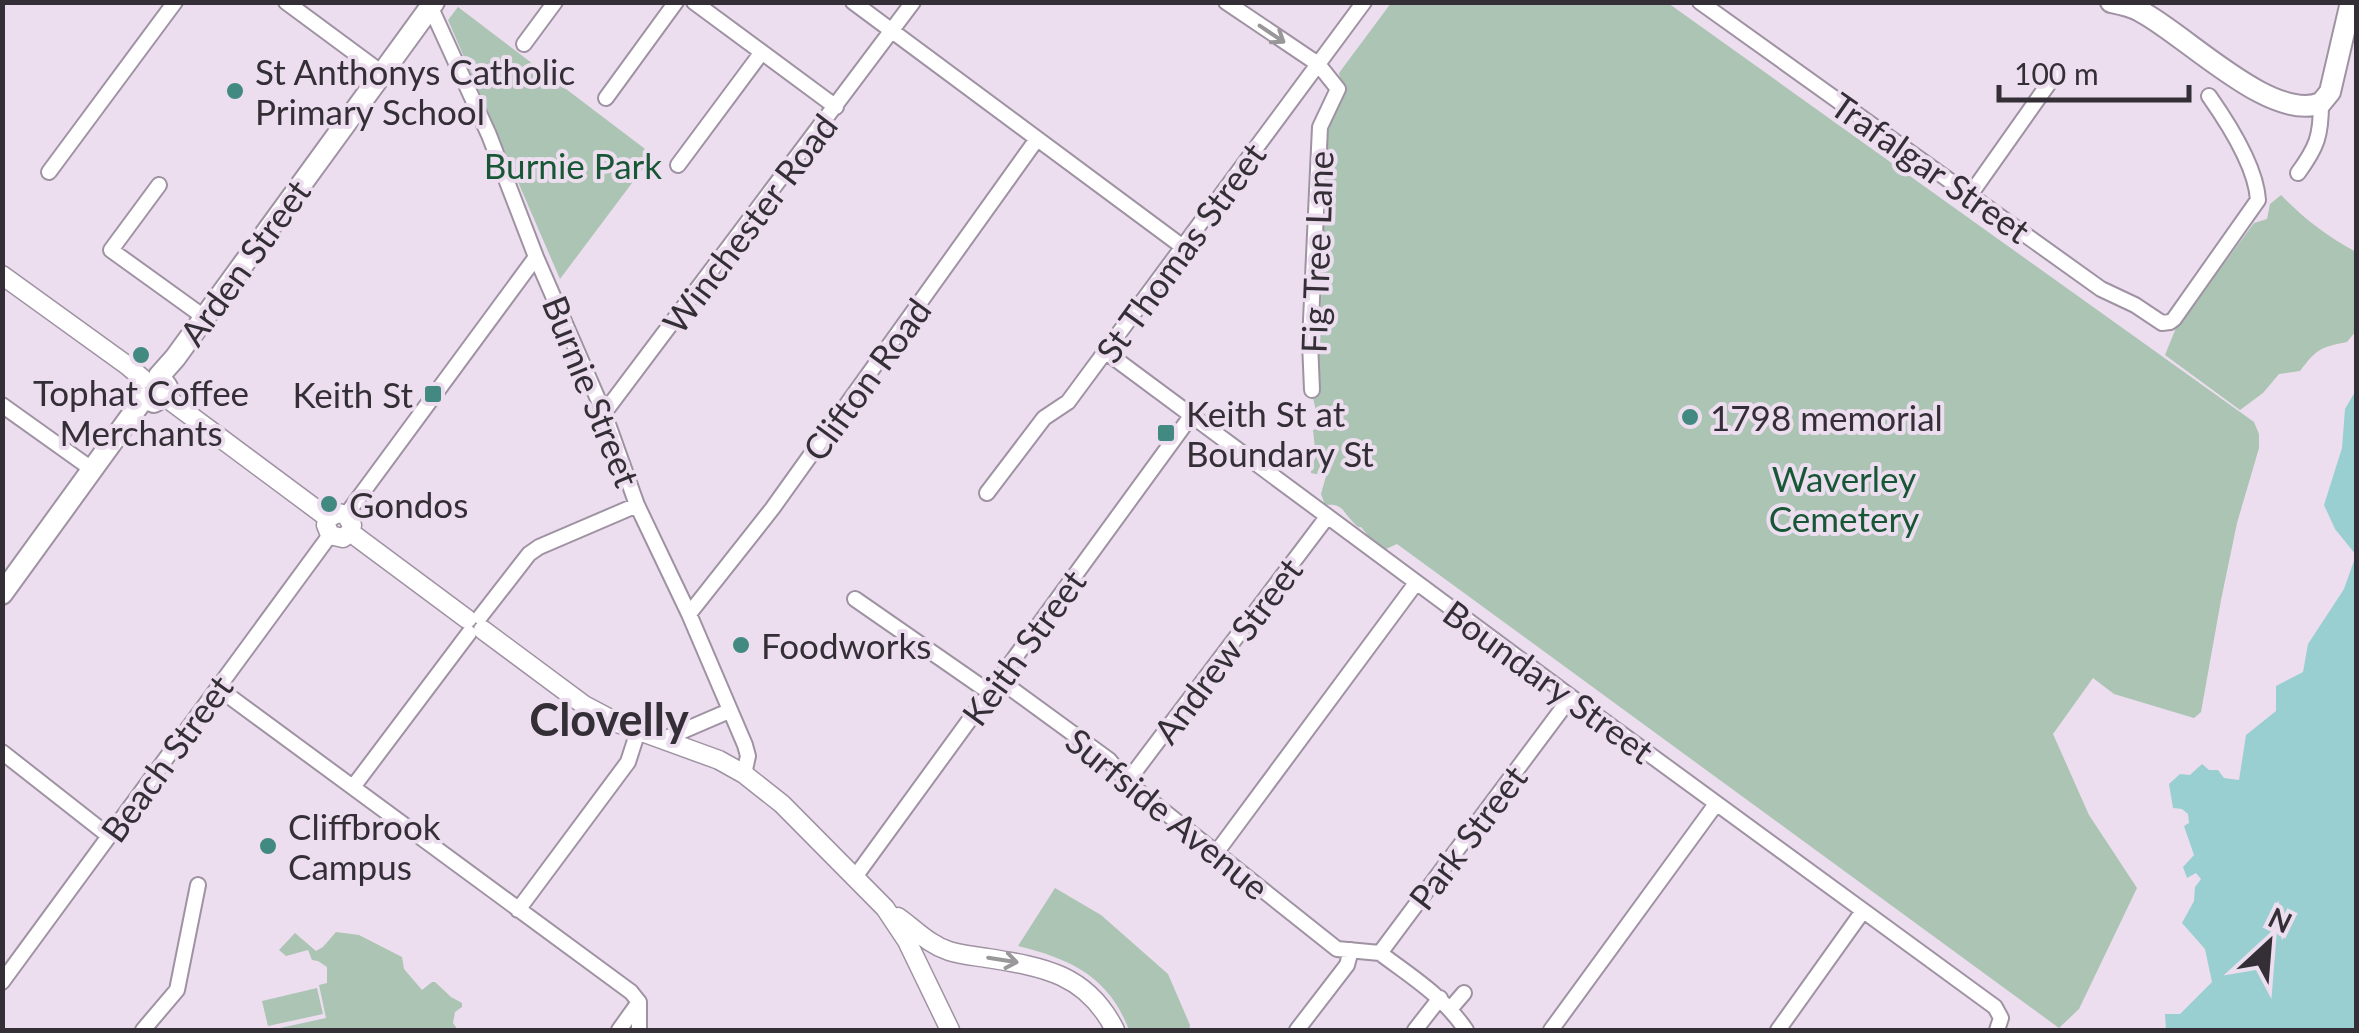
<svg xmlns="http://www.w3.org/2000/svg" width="2359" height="1033" font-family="Lato,sans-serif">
  <rect width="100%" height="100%" fill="#ecdeef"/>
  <!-- green -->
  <path fill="#abc4b3" d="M1391 3H1668L2254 422 2259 434V448L2237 523 2221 600 2201 712 2194 718 2114 694 2093 678 2053 734 2089 815 2137 888 2079 1009 2059 1028 1397 544 1386 549C1374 546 1373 543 1366 533 1356 520 1364 534 1353 522 1342 511 1343 503 1325 505L1321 494 1326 476 1311 473V466L1316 457 1313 430 1320 428 1310 385 1316 354 1319 353 1328 130 1342 90 1339 73Z
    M458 7 653 155 560 279 448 20Z
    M2281 195C2304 219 2328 237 2356 252V331L2347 342C2320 347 2316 350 2300 371L2279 374 2263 393 2240 410 2165 355 2176 328 2254 223 2267 219 2270 204Z
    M1055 888 1101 915 1168 974 1190 1025 1189 1030H1129C1109 977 1071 959 1018 946Z
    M336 932 359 935 402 957 404 969 422 990 432 982H435L451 997 462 1003V1007L455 1012 453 1023 458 1030H271L326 1018 319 985 327 983V967L318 961 312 960 308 950 286 956 279 950 295 933 316 951 323 947Z
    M317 988 323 1014 268 1026 262 1001Z"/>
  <!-- water -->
  <path fill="#99cfd1" d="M2356 390V1030H2166L2165 1014H2180L2212 982 2205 949 2182 923 2194 901 2195 887 2201 879 2196 873 2187 878 2183 867 2194 855 2184 826 2189 823 2188 814 2182 809 2173 808 2169 784 2180 774 2190 775 2202 764 2209 770H2218L2224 778 2239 780 2246 735 2276 711V686L2303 672 2308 644 2344 589 2356 555 2335 529 2324 505 2342 448 2345 409Z"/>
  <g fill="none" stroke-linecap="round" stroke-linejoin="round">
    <!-- minor casing -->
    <g stroke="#9f92a3" stroke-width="18">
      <path id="minor" d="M286 2 382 73
        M694 2 836 107
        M853 2 1183 247
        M1226 2 1318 64 1338 89 1320 127 1310 342 1312 390
        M1700 2 2101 289 2135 305 2162 323 2170 322 2174 319 2258 200C2256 167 2228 123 2209 96
        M431 8 489 135 536 257 604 413 637 505 689 614 745 745 748 756 744 774
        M524 44 555 2
        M606 98 676 2
        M678 165 762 52
        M49 172 175 2
        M2298 173C2317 147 2321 136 2321 103
        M159 185 111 250 204 317
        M1970 195 2054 76
        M1106 352 1571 697 1995 1007 2001 1018 1997 1030
        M2 405 93 470
        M604 413 913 2
        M987 493 1044 418 1068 402 1364 2
        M346 515 536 257
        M855 599 989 692
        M689 614 772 509 1037 139
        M480 617 529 554 539 547 637 505
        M998 679 1109 760 1127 782 1337 949 1380 953 1571 697
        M218 688 631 992 639 1002
        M664 739 729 711
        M2 752 109 836
        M1127 782 1327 517
        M353 787 469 633
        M1216 853 1416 583
        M855 877 1191 416
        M518 910 628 762 638 731
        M1380 953C1413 978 1442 995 1466 1030
        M2 982 330 535
        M639 1003V1030
        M1451 1008 1464 993
        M143 1030 177 990 198 885
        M619 1030 639 1002
        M1297 1030 1347 965 1351 950
        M1415 1030 1440 998
        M1551 1030 1716 804
        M1778 1030 1863 911"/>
    </g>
    <!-- tertiary casing -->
    <g stroke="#9f92a3" stroke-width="21">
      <path id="tertiary" d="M2 275 128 366 143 379
        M164 396 328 518
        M328 518 326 525 330 535 343 538 350 532
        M328 518 338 513 346 515 352 525 350 532
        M350 532 467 619
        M483 630 584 705 620 724 719 760 744 774 782 804 885 908 907 941 950 1030
        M898 917C915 929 928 944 949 951 961 955 975 956 987 958 1044 967 1087 974 1115 1030"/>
    </g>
    <!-- secondary casing -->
    <g stroke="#9f92a3" stroke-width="24">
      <path id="secondary" d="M2111 2C2121 4 2131 6 2140 11 2185 34 2271 123 2321 103L2330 92 2351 2
        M159 376 175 358 434 2
        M144 398 154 402 164 396 167 387 159 376
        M2 594 144 398"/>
    </g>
    <!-- minor -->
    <use href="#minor" stroke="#fff" stroke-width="14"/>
    <!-- tertiary -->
    <use href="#tertiary" stroke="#fff" stroke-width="18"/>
    <!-- secondary -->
    <use href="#secondary" stroke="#fff" stroke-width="20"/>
  </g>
  <!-- one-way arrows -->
  <defs><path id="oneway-shaft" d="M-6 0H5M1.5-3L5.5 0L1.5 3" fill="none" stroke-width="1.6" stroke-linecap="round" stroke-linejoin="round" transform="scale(2.5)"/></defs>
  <g stroke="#9a979a">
    <use href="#oneway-shaft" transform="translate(1272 34) rotate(34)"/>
    <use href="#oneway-shaft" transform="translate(1003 960) rotate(9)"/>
  </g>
  <!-- markers -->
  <g fill="#428981" stroke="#ecdeef" stroke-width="4">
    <circle cx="235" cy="91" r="10"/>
    <circle cx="141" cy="355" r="10"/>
    <rect x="423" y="384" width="20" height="20" rx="5"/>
    <circle cx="1690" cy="417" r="10"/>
    <rect x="1156" y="423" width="20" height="20" rx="5"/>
    <circle cx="329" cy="504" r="10"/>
    <circle cx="741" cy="645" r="10"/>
    <circle cx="268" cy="846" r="10"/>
  </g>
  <g text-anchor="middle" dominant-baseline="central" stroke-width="8" stroke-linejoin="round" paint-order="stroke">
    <!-- poi labels -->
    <g font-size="35" fill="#342f36" stroke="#ecdeef" text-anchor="start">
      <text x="255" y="71">St Anthonys Catholic<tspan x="255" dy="40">Primary School</tspan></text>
      <text x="141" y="392" text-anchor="middle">Tophat Coffee<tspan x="141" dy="40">Merchants</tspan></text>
      <text x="413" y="394" text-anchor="end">Keith St</text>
      <text x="1186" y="413">Keith St at<tspan x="1186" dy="40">Boundary St</tspan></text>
      <text x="1710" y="417">1798 memorial</text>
      <text x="349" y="504">Gondos</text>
      <text x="761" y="645">Foodworks</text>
      <text x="288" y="826">Cliffbrook<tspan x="288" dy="40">Campus</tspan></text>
    </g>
    <!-- park labels -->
    <g font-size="35" fill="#185735" stroke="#ecdeef">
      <text x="573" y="165">Burnie Park</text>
      <text x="1844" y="478">Waverley<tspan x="1844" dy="40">Cemetery</tspan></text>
    </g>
    <!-- street labels -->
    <g font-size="35" fill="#342f36" stroke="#ecdeef">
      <text transform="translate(1931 167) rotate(35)">Trafalgar Street</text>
      <text transform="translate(749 223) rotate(-53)">Winchester Road</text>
      <text transform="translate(1180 252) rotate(-54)">St Thomas Street</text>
      <text transform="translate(1316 252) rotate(-88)">Fig Tree Lane</text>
      <text transform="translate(244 262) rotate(-54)">Arden Street</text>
      <text transform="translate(866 379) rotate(-54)">Clifton Road</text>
      <text transform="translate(592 391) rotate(68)">Burnie Street</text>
      <text transform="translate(1023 647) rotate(-54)">Keith Street</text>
      <text transform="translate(1227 650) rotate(-53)">Andrew Street</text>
      <text transform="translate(1549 681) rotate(36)">Boundary Street</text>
      <text transform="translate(166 758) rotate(-54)">Beach Street</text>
      <text transform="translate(1168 813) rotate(39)">Surfside Avenue</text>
      <text transform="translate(1467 837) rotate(-53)">Park Street</text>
    </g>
    <!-- district labels -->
    <g font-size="45" font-weight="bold" fill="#342f36" stroke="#ecdeef">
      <text x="609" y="719">Clovelly</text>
    </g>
  </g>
  <!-- border -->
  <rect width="2359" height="1033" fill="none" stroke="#342f36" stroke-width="10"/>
  <!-- north arrow -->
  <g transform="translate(2269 943) rotate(26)" stroke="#ecdeef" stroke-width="8" paint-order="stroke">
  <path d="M0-8L18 38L0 25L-18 38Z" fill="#342f36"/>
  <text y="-15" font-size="28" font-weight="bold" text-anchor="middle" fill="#342f36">N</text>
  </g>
  <!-- scale -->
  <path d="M1999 85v15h190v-15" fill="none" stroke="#342f36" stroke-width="5"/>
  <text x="2014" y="85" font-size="30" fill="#342f36" stroke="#ecdeef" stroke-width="8" paint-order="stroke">100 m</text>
</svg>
